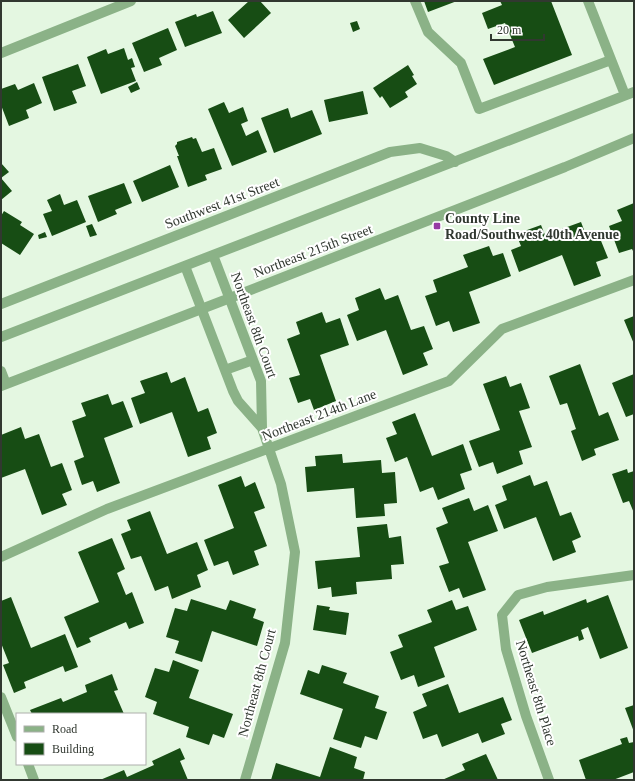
<svg xmlns="http://www.w3.org/2000/svg" width="635" height="781" font-family="'Times New Roman',serif">
  <rect width="100%" height="100%" fill="#e4f7e1"/>
  <!-- building -->
  <path fill="#174d14" d="M249 1H260L271 13 244 38 228 20Z
    M424 1H457L428 12Z
    M500 1H551L572 55 494 85 483 59 515 47 505 23 488 29 482 13 502 5Z
    M213 11 222 33 185 47 175 22 196 14 197 17Z
    M357 21 360 29 353 32 350 23Z
    M168 28 177 50 159 58 162 65 144 72 132 43Z
    M124 48 128 60 132 58 135 67 131 68 136 81 101 94 87 57 106 49 108 54Z
    M78 64 86 86 72 91 77 103 54 111 42 77Z
    M408 65 414 75 412 76 417 84 405 92 408 97 390 108 382 96 380 98 373 88Z
    M137 82 140 89 131 93 128 87Z
    M34 83 42 103 26 110 29 118 9 126 1 105V89L15 84 18 90Z
    M363 91 368 114 329 122 324 100Z
    M224 102 229 113 243 107 248 121 241 124 246 136 258 130 267 152 232 166 208 109Z
    M288 108 291 118 312 110 322 134 274 153 261 118Z
    M192 137 193 139 196 138 202 152 214 148 222 169 205 175 207 180 188 187 177 156H179L175 146 177 144V142Z
    M1 163 9 172 1 178 12 191 1 200Z
    M170 165 179 187 142 202 133 181Z
    M124 183 132 203 115 210 117 214 98 222 88 196Z
    M60 194 64 205 77 200 86 222 52 236 43 214 52 211 47 200Z
    M634 203V253L632 249 619 253 609 226 622 221 617 210Z
    M4 211 22 222 20 225 34 234 20 255 1 243V216Z
    M581 222 586 235 597 231 608 258 596 262 601 276 574 286 562 255 519 272 511 250 521 246 516 234 541 225 545 235Z
    M92 224 97 235 90 237 86 226Z
    M45 232 47 237 39 239 38 235Z
    M489 246 493 256 503 253 511 276 469 292 480 323 453 332 449 321 436 326 425 296 437 292 433 280 468 267 463 255Z
    M380 288 385 300 398 295 411 330 424 326 433 349 423 353 428 365 403 375 386 330 357 341 347 315 359 310 355 298Z
    M322 312 326 323 340 318 349 345 320 355 336 401 314 410 310 399 298 403 289 378 300 375 287 339 300 334 296 322Z
    M634 316V344L624 320Z
    M580 364 599 416 608 412 619 440 594 449 596 455 582 461 571 431 576 429 567 403 560 405 549 376Z
    M167 372 171 383 185 377 198 412 208 408 217 433 207 437 211 449 188 457 172 412 140 424 131 398 145 393 140 381Z
    M634 374V414L626 417 612 383Z
    M506 376 510 387 521 383 530 408 519 411 532 447 519 451 523 464 497 474 493 462 479 467 469 441 500 430 483 384Z
    M108 394 112 405 123 401 133 427 104 438 120 483 97 492 93 481 82 485 74 461 84 457 72 421 86 416 81 403Z
    M415 413 432 456 463 444 472 470 460 474 465 489 438 500 433 487 420 492 407 457 395 462 386 438 397 434 392 422Z
    M21 427 25 439 39 434 51 467 62 463 72 490 62 494 67 505 42 515 25 469 1 478V435Z
    M342 454 343 463 381 460 382 473 395 472 397 503 384 504 385 516 356 518 354 488 307 492 305 467 316 466 315 456Z
    M627 469 628 473 634 471V513L629 501 623 503 612 474Z
    M530 475 534 486 547 481 560 516 571 512 581 537 572 541 576 552 553 561 536 517 504 529 495 505 507 500 502 486Z
    M241 476 245 487 255 482 265 508 254 512 267 546 254 551 259 565 233 575 228 561 214 566 204 540 234 528 218 485Z
    M469 498 474 511 488 505 498 531 468 542 486 590 463 598 459 588 449 592 439 566 449 563 436 528 448 523 442 508Z
    M150 511 167 554 197 542 208 570 197 575 201 587 172 599 168 586 155 591 141 556 131 559 121 534 131 530 127 520Z
    M387 524 389 538 401 536 404 564 391 565 392 579 356 582 357 594 332 597 331 587 318 589 315 561 360 557 357 527Z
    M112 538 125 569 117 573 126 595 132 592 144 623 129 629 126 622 89 638 91 642 77 648 64 617 99 602 78 552Z
    M608 595 628 648 600 659 588 627 581 630 584 639 579 641 578 636 532 653 519 620 543 611 544 615 586 599 587 603Z
    M11 597 31 648 65 634 78 667 65 672 63 666 24 682 26 688 14 693 3 665 9 663 1 643V601Z
    M191 599 226 610 230 600 256 609 253 618 264 622 257 646 212 631 202 662 175 653 179 641 166 637 175 608 187 611Z
    M452 600 456 610 468 606 477 630 434 647 445 677 418 687 414 675 401 680 390 652 403 647 398 635 432 622 427 610Z
    M317 605 330 607 329 610 349 613 346 635 313 630Z
    M173 660 199 670 189 698 233 714 224 738 213 734 209 745 186 737 189 727 153 714 157 702 145 697 155 668 169 672Z
    M322 665 347 673 343 683 379 696 375 708 387 712 377 740 365 736 361 748 333 739 343 709 300 694 308 670 319 674Z
    M112 674 118 690 114 691 124 714H32L30 710 61 698 63 702 87 692 85 685Z
    M448 684 459 713 503 697 512 720 501 724 505 734 482 743 478 733 442 747 437 734 423 739 413 712 427 706 422 694Z
    M634 705V732L625 708Z
    M627 737 629 743 634 742V772L613 780H586L579 760 622 744 620 739Z
    M330 747 357 757 354 768 365 772 363 780H271L276 763 320 777Z
    M180 748 185 759 180 761 188 780H100L124 770 127 777 154 765 152 761Z
    M486 754 498 780H442L465 770 462 764Z"/>
  <g fill="none" stroke-linecap="round" stroke-linejoin="round">
    <!-- minor -->
    <path stroke="#8bb287" stroke-width="10" d="M415 1 428 32 461 63 479 109 611 60
      M588 1 625 95
      M1 53 131 1
      M185 266 233 391 238 401 262 428 261 381 213 255
      M1 304 390 152 420 148 446 156 455 162
      M1 337 634 92
      M225 370 253 360
      M1 371 6 384
      M1 386 230 298 565 167 634 138
      M1 557 107 509 449 381 502 329 634 280
      M1 697 17 737
      M28 764 34 780
      M245 780 285 643 295 552 281 484 262 428
      M549 780 526 716 506 649 502 615 518 595 547 587 634 575"/>
  </g>
  <!-- markers -->
  <rect fill="#963aa4" stroke="#fff" stroke-width="1.5" x="433" y="222" width="8" height="8" rx="2"/>
  <g text-anchor="middle" dominant-baseline="central" stroke-width="4" stroke-linejoin="round" paint-order="stroke">
    <!-- street labels -->
    <g font-size="14" fill="#313830" stroke="#fff">
      <text transform="translate(222 203) rotate(-21)">Southwest 41st Street</text>
      <text transform="translate(313 251) rotate(-21)">Northeast 215th Street</text>
      <text transform="translate(254 325) rotate(70)">Northeast 8th Court</text>
      <text transform="translate(319 415) rotate(-21)">Northeast 214th Lane</text>
      <text transform="translate(257 683) rotate(-75)">Northeast 8th Court</text>
      <text transform="translate(536 693) rotate(73)">Northeast 8th Place</text>
    </g>
    <!-- poi labels -->
    <g font-size="14" font-weight="bold" fill="#313830" stroke="#fff" text-anchor="start">
      <text x="445" y="218">County Line<tspan x="445" dy="16">Road/Southwest 40th Avenue</tspan></text>
    </g>
  </g>
  <!-- border -->
  <rect width="635" height="781" fill="none" stroke="#313830" stroke-width="4"/>
  <!-- legend -->
  <rect x="16" y="713" width="130" height="52" fill="#ffffff" stroke="#adafac"/>
  <rect x="24" y="726" width="20" height="6" fill="#8bb287" stroke="#adafac"/>
  <text x="52" y="733" font-size="12" fill="#313830">Road</text>
  <rect x="24" y="743" width="20" height="12" fill="#174d14" stroke="#adafac"/>
  <text x="52" y="753" font-size="12" fill="#313830">Building</text>
  <!-- scale -->
  <path d="M491 34v6h53v-6" fill="none" stroke="#313830" stroke-width="2"/>
  <text x="497" y="34" font-size="12" fill="#313830" stroke="#ffffff" stroke-width="3" paint-order="stroke">20 m</text>
</svg>
